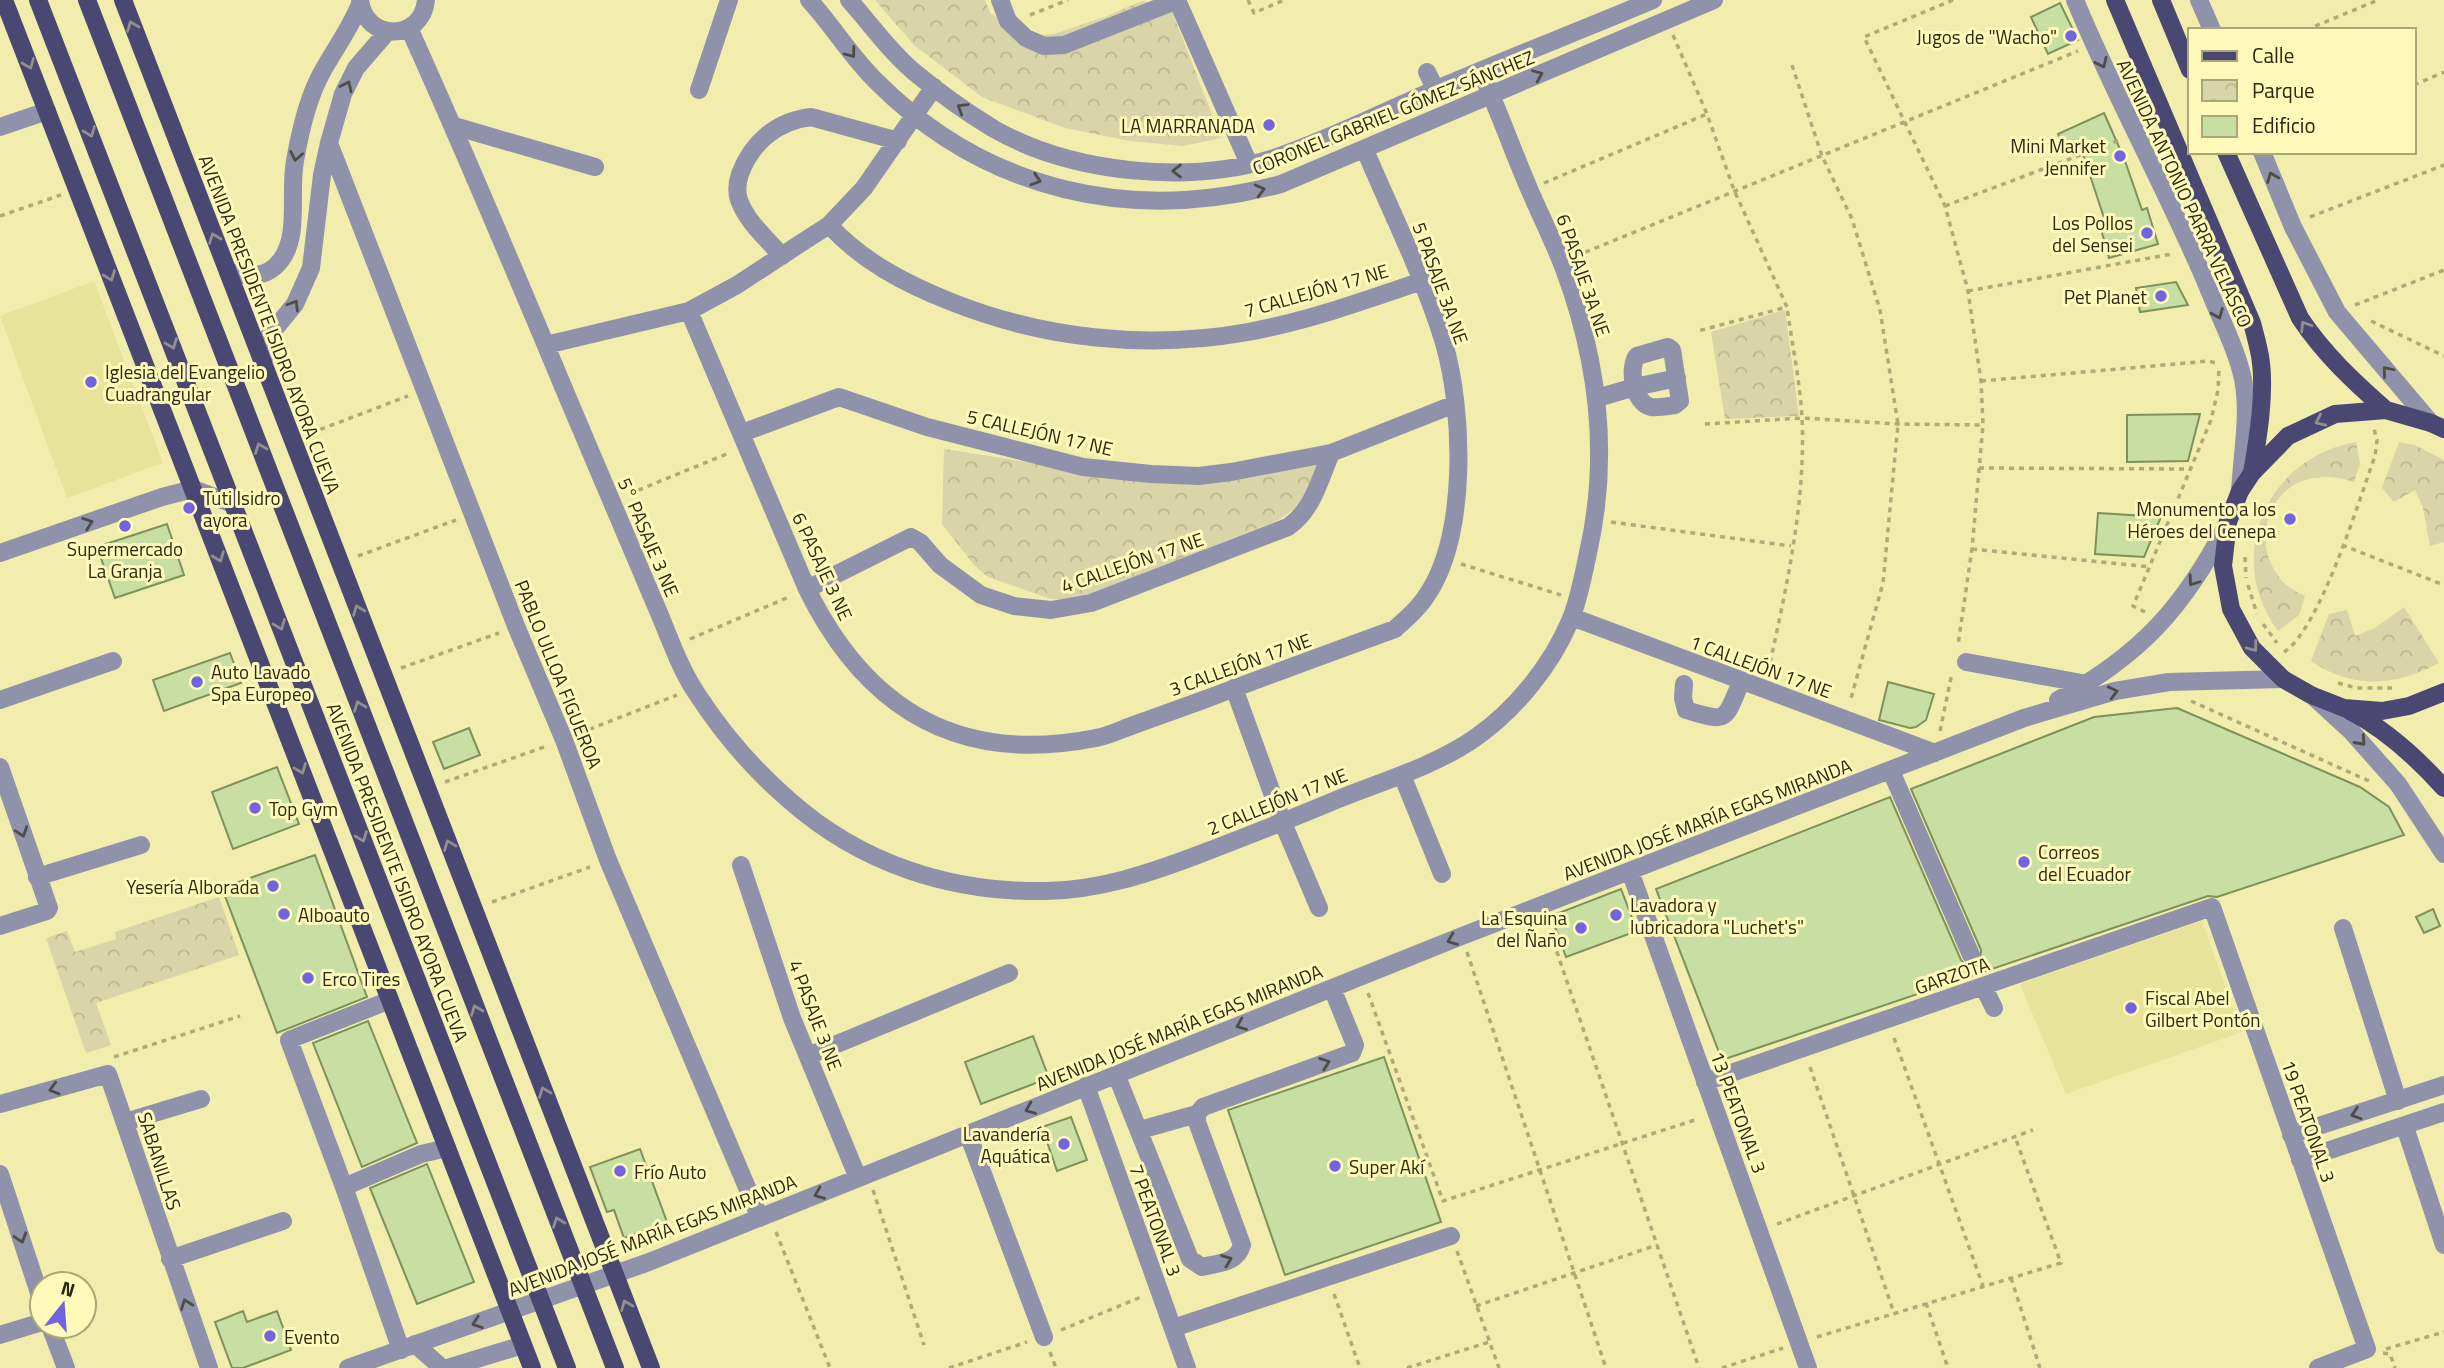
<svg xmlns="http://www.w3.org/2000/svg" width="2444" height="1368" font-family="'Titillium Web',sans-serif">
  <defs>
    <pattern id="park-crowns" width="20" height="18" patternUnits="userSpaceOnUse" patternTransform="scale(1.75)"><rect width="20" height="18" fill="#d8d5a8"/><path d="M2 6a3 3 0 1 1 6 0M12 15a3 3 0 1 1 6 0" fill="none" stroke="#bab78f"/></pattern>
  </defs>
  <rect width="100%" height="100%" fill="#f1edad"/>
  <!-- built -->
  <path fill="#e8e39a" d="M94 281 163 463 67 498 0 316Z
    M2202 921 2242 1032 2066 1094 2020 984Z"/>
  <!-- park -->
  <path fill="url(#park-crowns)" d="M875 0H985L991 14 1033 36 1054 34 1107 16 1142 1 1170 6 1221 138 1183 146 1130 141 1065 128 982 97 914 45Z
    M1785 310 1799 416 1725 419 1711 332Z
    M2356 442 2360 464 2354 482C2344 479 2333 476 2322 477 2271 479 2249 538 2279 577 2285 586 2295 591 2305 596L2299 615 2278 631C2223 557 2267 457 2356 442Z
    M2399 442 2415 445 2444 460V542L2430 546 2423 508 2415 490 2394 502 2382 488Z
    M944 449 1099 473 1203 474 1318 457 1308 499 1277 521 1074 600 1051 599 988 577 974 565 942 524Z
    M2404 607 2439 663C2396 686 2353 690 2311 661L2329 614 2347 610 2355 636 2375 628Z
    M219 897 239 955 96 1003 111 1045 86 1053 46 938 67 931 75 952 116 939 115 932Z"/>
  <!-- building -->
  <path fill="#c8dea3" stroke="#7e9159" stroke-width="2" d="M2060 3 2078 40 2048 54 2031 17Z
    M2104 113 2124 158 2142 210 2147 208 2158 244 2109 258 2099 222 2105 221 2081 148 2067 154 2058 134Z
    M2176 282 2188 305 2140 312 2136 288Z
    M2200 414 2188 461 2127 462V415Z
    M2098 513 2161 517 2144 557 2095 554Z
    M167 524 184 575 115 598 97 547Z
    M230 653 241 683 164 711 153 680Z
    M1888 682 1934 694 1926 720 1916 727 1910 728 1879 720Z
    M2177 708 2360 787 2389 807 2404 835 2217 897 2208 896 1722 1060 1656 889 1890 797 1961 960 1965 964 1975 966 1980 961 1981 950 1911 789 2094 717Z
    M469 728 480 755 444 769 433 742Z
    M277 767 299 824 233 849 212 792Z
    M315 855 367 997 277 1033 222 888Z
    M1621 889 1637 931 1566 957 1551 916Z
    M2433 909 2440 926 2424 933 2416 917Z
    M368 1021 417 1143 362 1167 313 1043Z
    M1033 1036 1049 1078 981 1104 965 1062Z
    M1384 1057 1441 1222 1285 1275 1228 1110Z
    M1071 1117 1087 1160 1057 1171 1042 1127Z
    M640 1149 667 1222 624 1238 614 1210 607 1212 590 1167Z
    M427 1164 474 1282 417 1304 370 1188Z
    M243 1311 247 1322 277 1311 291 1350 243 1368H232L215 1322Z"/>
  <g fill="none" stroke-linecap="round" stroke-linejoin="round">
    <!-- path -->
    <path stroke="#aeab78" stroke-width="3.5" stroke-dasharray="5 5" stroke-linecap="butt" d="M1248 0 1254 13 1284 0
      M1953 0 1864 37 1945 206 1968 291 1981 381 1983 425 1972 549 1958 645
      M1030 15 1068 0
      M2306 30 2378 0
      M1673 35 1707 114 1734 190 1787 307 1698 331
      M1792 65 1822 156 1852 219 1880 310 1898 424 1883 583 1850 702
      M2414 85 2444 72
      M1544 183 1707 114
      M1945 206 2120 140
      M0 216 61 195
      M2310 217 2444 165
      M1576 256 2078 51
      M1968 291 2172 254
      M2355 305 2444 270
      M2371 321 2444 356
      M1981 381 2209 361 2219 364
      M1705 424 1802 418 1898 424 1983 425
      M311 433 408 396
      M1979 468 2190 469
      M629 494 729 453
      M1611 522 1791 546
      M2342 545 2444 585
      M1972 549 2151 567
      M358 556 456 520
      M2245 557 2246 578
      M1461 564 1561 595
      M2248 585 2257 614
      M2145 612 2133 606 2211 420 2218 390 2219 368
      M2263 624 2277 643
      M690 639 789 597
      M2284 652C2320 629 2359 500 2375 456L2377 440 2374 429
      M401 668 499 633
      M1768 672C1786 590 1806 502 1802 418 1800 381 1792 344 1787 307
      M2338 683 2357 688H2392
      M2191 701 2369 781
      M1940 731 1952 673
      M580 733 677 695
      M445 782 547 746
      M492 902 590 867
      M1547 923 1699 1368
      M1467 952 1606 1368
      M1368 993 1443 1201 1698 1119
      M1894 1038 1983 1286
      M114 1057 240 1016
      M1810 1067 1894 1313
      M873 1190 924 1345
      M1777 1224 2033 1130
      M776 1232 830 1368
      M1457 1251 1499 1368
      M2011 1278 2040 1368
      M1334 1294 1360 1368
      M1926 1303 1948 1368
      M1476 1306 1657 1245
      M1061 1330 1141 1297
      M1817 1337 2061 1263 2015 1137
      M2386 1349 2444 1332
      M1050 1352 1056 1368
      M2383 1353 2390 1354 2395 1368
      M949 1368 1027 1342
      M1407 1368 1489 1342
      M1722 1368 1783 1348"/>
    <!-- minor -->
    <path stroke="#9091aa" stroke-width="18" d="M360 0C365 42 422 42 426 0
      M809 0C833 26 851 57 877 82 987 192 1133 224 1281 184L1714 0
      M849 0C870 23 888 50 913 71 938 92 966 112 994 129 1073 174 1191 185 1277 157 1327 140 1375 116 1423 95 1499 62 1577 32 1653 0
      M1000 0 1008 21 1026 38 1044 46 1064 45 1178 0
      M1177 0 1249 164
      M2075 0C2115 97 2166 188 2207 285 2219 316 2236 347 2243 379 2250 414 2242 455 2240 491
      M2199 0 2212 30
      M409 28C467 156 521 286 575 415 601 477 627 538 653 599 667 630 678 666 697 694 723 734 753 769 789 800 861 864 951 893 1047 891 1099 890 1147 874 1195 856 1242 838 1289 820 1336 800 1382 781 1433 767 1475 738 1515 710 1551 666 1570 621 1579 600 1583 576 1588 553 1610 456 1598 359 1563 266 1553 241 1541 216 1530 191 1513 152 1499 111 1481 72
      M1427 72 1436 90
      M699 90 729 0
      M454 126 595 167
      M0 127 47 111
      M329 143 516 626 564 740 608 860 760 1218
      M2262 152 2293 227 2337 312 2431 423
      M829 225C862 261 904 283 949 301 1043 339 1148 350 1248 332 1307 321 1364 301 1422 281
      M782 256C767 239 747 222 739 200 736 191 737 183 740 174 752 142 777 121 811 117L898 141
      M228 272C248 277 267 279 281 260 300 235 289 192 295 161 300 132 307 100 321 74 334 50 350 29 360 4
      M689 311 807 589C867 711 960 765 1096 738 1108 736 1120 730 1131 726 1156 717 1181 708 1206 699 1269 675 1332 652 1395 629 1406 619 1417 610 1425 598 1468 538 1464 412 1444 343 1424 277 1392 214 1365 150
      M546 345 689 311 737 285 795 247 829 225 864 188 934 87
      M1668 347 1672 350 1680 401 1675 405C1668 406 1658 408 1651 407 1633 403 1628 368 1637 356Z
      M263 363 268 337 295 304 311 268 322 175 329 143 343 94 356 68 388 31
      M1597 398 1635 387 1677 378
      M742 433 839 397 927 427 1083 467 1151 474 1199 476 1231 472 1331 453 1455 404
      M0 553 162 497 193 489 233 504
      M807 589 911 537 920 542 940 565 981 595 1014 606 1051 610 1091 603 1288 527C1313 510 1320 479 1331 453
      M1572 617 1935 753
      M1966 662 2087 684
      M1684 684 1683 698 1686 710C1729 723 1724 721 1741 682
      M1234 688 1283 823 1319 908
      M2314 697 2351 731 2398 784 2444 854
      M0 700 113 661
      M2058 700C2141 655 2185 606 2228 522
      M0 767 49 908 47 911 0 926
      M1891 771 1971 955
      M1402 775 1442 874
      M741 865 792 1018 858 1178
      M1630 871 1808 1368
      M37 877 141 845
      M2343 928 2398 1101
      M1983 986 1994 1008
      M390 1000 289 1040 344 1187 401 1350
      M808 1056 1009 973
      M1116 1074 1190 1259 1202 1267C1219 1263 1237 1263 1242 1245L1197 1122V1114L1203 1107 1352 1053 1355 1045 1332 988
      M1705 1082 2212 907 2367 1349 2318 1368
      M1086 1086 1187 1368
      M0 1104 108 1074 209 1368
      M125 1122 201 1099
      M2405 1127 2444 1245
      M1140 1130 1197 1114
      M968 1134 1044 1337
      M2291 1135 2444 1085
      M2300 1160 2444 1112
      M0 1174 42 1302
      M344 1187 421 1154 447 1148
      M170 1259 283 1221
      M50 1326 66 1368
      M1173 1328 1451 1236
      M0 1335 42 1322
      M415 1344 442 1368
      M348 1368 649 1262 1462 936 2024 718 2115 691 2169 682 2283 679
      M447 1368 523 1345"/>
    <!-- major -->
    <path stroke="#4a4873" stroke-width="18" d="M4 0 532 1368
      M38 0 567 1368
      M87 0 615 1368
      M123 0 651 1368
      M2115 0 2252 323C2255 334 2258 345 2260 356 2266 391 2258 438 2252 473
      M2161 0 2190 70
      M2226 152 2300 318C2324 354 2354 382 2386 410
      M2444 429 2431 423 2386 410 2335 414 2288 436 2252 473 2240 491 2228 522 2223 566 2231 609 2252 648 2283 679 2311 695 2344 708 2382 711 2409 706 2444 692
      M2350 711C2387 730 2417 758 2444 788"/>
  </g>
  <!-- one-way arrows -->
  <defs><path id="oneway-chevron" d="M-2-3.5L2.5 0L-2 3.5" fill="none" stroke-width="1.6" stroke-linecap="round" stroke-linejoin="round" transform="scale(1.75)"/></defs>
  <g stroke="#928f8f">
    <use href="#oneway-chevron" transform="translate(132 26) rotate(-111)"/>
    <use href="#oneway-chevron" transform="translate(29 64) rotate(69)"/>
    <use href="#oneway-chevron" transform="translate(90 132) rotate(69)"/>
    <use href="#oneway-chevron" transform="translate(214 238) rotate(-111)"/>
    <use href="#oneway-chevron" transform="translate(110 276) rotate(69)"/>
    <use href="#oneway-chevron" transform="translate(2305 326) rotate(-122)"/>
    <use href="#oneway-chevron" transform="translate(172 344) rotate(69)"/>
    <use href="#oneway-chevron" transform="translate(2320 421) rotate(155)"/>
    <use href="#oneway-chevron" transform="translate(260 448) rotate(-111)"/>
    <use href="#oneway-chevron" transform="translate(219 557) rotate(69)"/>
    <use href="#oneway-chevron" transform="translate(358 610) rotate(-111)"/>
    <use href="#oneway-chevron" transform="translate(280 625) rotate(69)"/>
    <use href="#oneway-chevron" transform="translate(2253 647) rotate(53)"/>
    <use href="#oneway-chevron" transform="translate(359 706) rotate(-111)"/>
    <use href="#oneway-chevron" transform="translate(301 769) rotate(69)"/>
    <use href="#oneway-chevron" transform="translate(362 837) rotate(69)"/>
    <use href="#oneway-chevron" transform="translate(449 845) rotate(-111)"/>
    <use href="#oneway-chevron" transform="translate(476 1010) rotate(-111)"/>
    <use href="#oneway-chevron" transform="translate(544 1092) rotate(-111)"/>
    <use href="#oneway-chevron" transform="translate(558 1222) rotate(-111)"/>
    <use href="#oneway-chevron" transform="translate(626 1305) rotate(-112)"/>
  </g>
  <g stroke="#4e4d45">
    <use href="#oneway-chevron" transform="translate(851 53) rotate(53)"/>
    <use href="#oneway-chevron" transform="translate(2102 63) rotate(65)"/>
    <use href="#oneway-chevron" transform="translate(1538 75) rotate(-23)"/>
    <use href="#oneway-chevron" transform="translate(347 86) rotate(-64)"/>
    <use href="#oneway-chevron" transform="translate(962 108) rotate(-148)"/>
    <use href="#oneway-chevron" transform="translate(296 156) rotate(101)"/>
    <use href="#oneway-chevron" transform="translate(1177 171) rotate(180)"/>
    <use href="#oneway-chevron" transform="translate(2272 177) rotate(-112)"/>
    <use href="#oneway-chevron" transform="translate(1036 180) rotate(18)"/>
    <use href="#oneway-chevron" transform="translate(1260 190) rotate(-14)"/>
    <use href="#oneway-chevron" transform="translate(294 305) rotate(-58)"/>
    <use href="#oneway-chevron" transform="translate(2218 314) rotate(67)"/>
    <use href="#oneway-chevron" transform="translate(2387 371) rotate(-130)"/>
    <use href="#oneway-chevron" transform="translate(88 523) rotate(-19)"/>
    <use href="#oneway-chevron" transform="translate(2193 581) rotate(126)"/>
    <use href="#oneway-chevron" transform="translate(2113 692) rotate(-14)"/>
    <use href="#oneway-chevron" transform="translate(2361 741) rotate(48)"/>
    <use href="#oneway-chevron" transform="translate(22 832) rotate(71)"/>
    <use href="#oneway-chevron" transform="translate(1452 940) rotate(158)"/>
    <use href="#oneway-chevron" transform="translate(1241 1025) rotate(158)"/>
    <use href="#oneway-chevron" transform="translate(1325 1063) rotate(-20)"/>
    <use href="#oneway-chevron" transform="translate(54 1089) rotate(164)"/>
    <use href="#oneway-chevron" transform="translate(1030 1109) rotate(158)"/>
    <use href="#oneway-chevron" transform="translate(2356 1114) rotate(162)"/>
    <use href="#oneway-chevron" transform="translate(819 1194) rotate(158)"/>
    <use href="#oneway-chevron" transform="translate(21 1238) rotate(72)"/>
    <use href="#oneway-chevron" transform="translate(1227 1260) rotate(-21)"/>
    <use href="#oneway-chevron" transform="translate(186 1304) rotate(-110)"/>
    <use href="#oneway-chevron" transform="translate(477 1323) rotate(161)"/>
  </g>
  <!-- markers -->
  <g fill="#7264de" stroke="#fffab9" stroke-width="2.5">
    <circle cx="2071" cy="36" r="7"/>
    <circle cx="1269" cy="125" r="7"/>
    <circle cx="2120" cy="156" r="7"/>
    <circle cx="2147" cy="233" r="7"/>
    <circle cx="2161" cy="296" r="7"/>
    <circle cx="91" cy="382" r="7"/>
    <circle cx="189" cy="508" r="7"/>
    <circle cx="2290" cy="519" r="7"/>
    <circle cx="125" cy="526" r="7"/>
    <circle cx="197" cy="682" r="7"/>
    <circle cx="255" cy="808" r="7"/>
    <circle cx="2024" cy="862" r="7"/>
    <circle cx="273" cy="886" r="7"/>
    <circle cx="284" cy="914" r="7"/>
    <circle cx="1616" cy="915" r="7"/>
    <circle cx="1581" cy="928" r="7"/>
    <circle cx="308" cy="978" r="7"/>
    <circle cx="2131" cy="1008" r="7"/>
    <circle cx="1064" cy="1144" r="7"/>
    <circle cx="1335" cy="1166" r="7"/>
    <circle cx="620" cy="1171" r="7"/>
    <circle cx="270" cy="1336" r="7"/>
  </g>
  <g text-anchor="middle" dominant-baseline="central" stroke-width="6" stroke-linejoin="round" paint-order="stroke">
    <!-- poi labels -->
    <g font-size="19" fill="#2b290f" stroke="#fffab9" text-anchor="start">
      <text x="2057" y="36" text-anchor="end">Jugos de "Wacho"</text>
      <text x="1255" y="125" text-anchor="end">LA MARRANADA</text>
      <text x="2106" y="145" text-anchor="end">Mini Market<tspan x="2106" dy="22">Jennifer</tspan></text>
      <text x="2133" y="222" text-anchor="end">Los Pollos<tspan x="2133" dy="22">del Sensei</tspan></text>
      <text x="2147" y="296" text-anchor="end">Pet Planet</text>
      <text x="105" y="371">Iglesia del Evangelio<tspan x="105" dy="22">Cuadrangular</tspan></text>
      <text x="203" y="497">Tuti Isidro<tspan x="203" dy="22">ayora</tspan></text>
      <text x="2276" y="508" text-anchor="end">Monumento a los<tspan x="2276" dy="22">Héroes del Cenepa</tspan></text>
      <text x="125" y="548" text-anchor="middle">Supermercado<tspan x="125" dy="22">La Granja</tspan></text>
      <text x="211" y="671">Auto Lavado<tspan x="211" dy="22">Spa Europeo</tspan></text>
      <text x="269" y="808">Top Gym</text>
      <text x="2038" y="851">Correos<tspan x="2038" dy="22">del Ecuador</tspan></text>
      <text x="259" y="886" text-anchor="end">Yesería Alborada</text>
      <text x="1630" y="904">Lavadora y<tspan x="1630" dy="22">lubricadora "Luchet's"</tspan></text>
      <text x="298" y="914">Alboauto</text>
      <text x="1567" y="917" text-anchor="end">La Esquina<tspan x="1567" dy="22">del Ñaño</tspan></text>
      <text x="322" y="978">Erco Tires</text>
      <text x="2145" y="997">Fiscal Abel<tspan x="2145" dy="22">Gilbert Pontón</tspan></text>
      <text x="1050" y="1133" text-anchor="end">Lavandería<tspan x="1050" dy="22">Aquática</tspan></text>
      <text x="1349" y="1166">Super Akí</text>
      <text x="634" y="1171">Frío Auto</text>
      <text x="284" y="1336">Evento</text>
    </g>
    <!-- street labels -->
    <g font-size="19" fill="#2b290f" stroke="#fffab9">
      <text transform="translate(1393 112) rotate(-22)">CORONEL GABRIEL GÓMEZ SÁNCHEZ</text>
      <text transform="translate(2185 193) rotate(65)">AVENIDA ANTONIO PARRA VELASCO</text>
      <text transform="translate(1584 275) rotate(71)">6 PASAJE 3A NE</text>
      <text transform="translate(1441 283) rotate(70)">5 PASAJE 3A NE</text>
      <text transform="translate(1316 290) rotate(-16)">7 CALLEJÓN 17 NE</text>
      <text transform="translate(270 324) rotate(69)">AVENIDA PRESIDENTE ISIDRO AYORA CUEVA</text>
      <text transform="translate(1040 432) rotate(13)">5 CALLEJÓN 17 NE</text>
      <text transform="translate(649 537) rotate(67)">5° PASAJE 3 NE</text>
      <text transform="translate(1132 562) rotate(-19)">4 CALLEJÓN 17 NE</text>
      <text transform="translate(823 566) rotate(65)">6 PASAJE 3 NE</text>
      <text transform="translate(1240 664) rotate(-20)">3 CALLEJÓN 17 NE</text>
      <text transform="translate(1761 666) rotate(20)">1 CALLEJÓN 17 NE</text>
      <text transform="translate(559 674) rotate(68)">PABLO ULLOA FIGUEROA</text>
      <text transform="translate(1277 801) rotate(-22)">2 CALLEJÓN 17 NE</text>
      <text transform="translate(1707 819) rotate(-21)">AVENIDA JOSÉ MARÍA EGAS MIRANDA</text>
      <text transform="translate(398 872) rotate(69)">AVENIDA PRESIDENTE ISIDRO AYORA CUEVA</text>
      <text transform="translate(1952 975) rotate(-19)">GARZOTA</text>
      <text transform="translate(816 1015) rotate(69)">4 PASAJE 3 NE</text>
      <text transform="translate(1179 1027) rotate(-22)">AVENIDA JOSÉ MARÍA EGAS MIRANDA</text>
      <text transform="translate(1739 1112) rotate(70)">13 PEATONAL 3</text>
      <text transform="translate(2309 1121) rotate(71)">19 PEATONAL 3</text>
      <text transform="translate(160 1161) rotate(72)">SABANILLAS</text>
      <text transform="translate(1156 1220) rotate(70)">7 PEATONAL 3</text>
      <text transform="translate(652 1235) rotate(-21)">AVENIDA JOSÉ MARÍA EGAS MIRANDA</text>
    </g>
  </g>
  <!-- legend -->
  <rect x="2188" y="28" width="228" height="126" fill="#fffab9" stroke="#aaa675" stroke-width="2"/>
  <rect x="2202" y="51" width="35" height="10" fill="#4a4873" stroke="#aaa675" stroke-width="2"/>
  <text x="2252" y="63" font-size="21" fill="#2b290f">Calle</text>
  <rect x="2202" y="80" width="35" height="21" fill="url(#park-crowns)" stroke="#aaa675" stroke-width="2"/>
  <text x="2252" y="98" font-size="21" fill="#2b290f">Parque</text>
  <rect x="2202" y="116" width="35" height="21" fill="#c8dea3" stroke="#aaa675" stroke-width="2"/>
  <text x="2252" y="133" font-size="21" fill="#2b290f">Edificio</text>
  <!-- north arrow -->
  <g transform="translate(63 1305) rotate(17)"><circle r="33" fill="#fffab9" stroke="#aaa675" stroke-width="2"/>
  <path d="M0-5L12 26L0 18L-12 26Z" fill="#7264de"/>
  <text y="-10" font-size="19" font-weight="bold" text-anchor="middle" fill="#2b290f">N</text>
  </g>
</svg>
